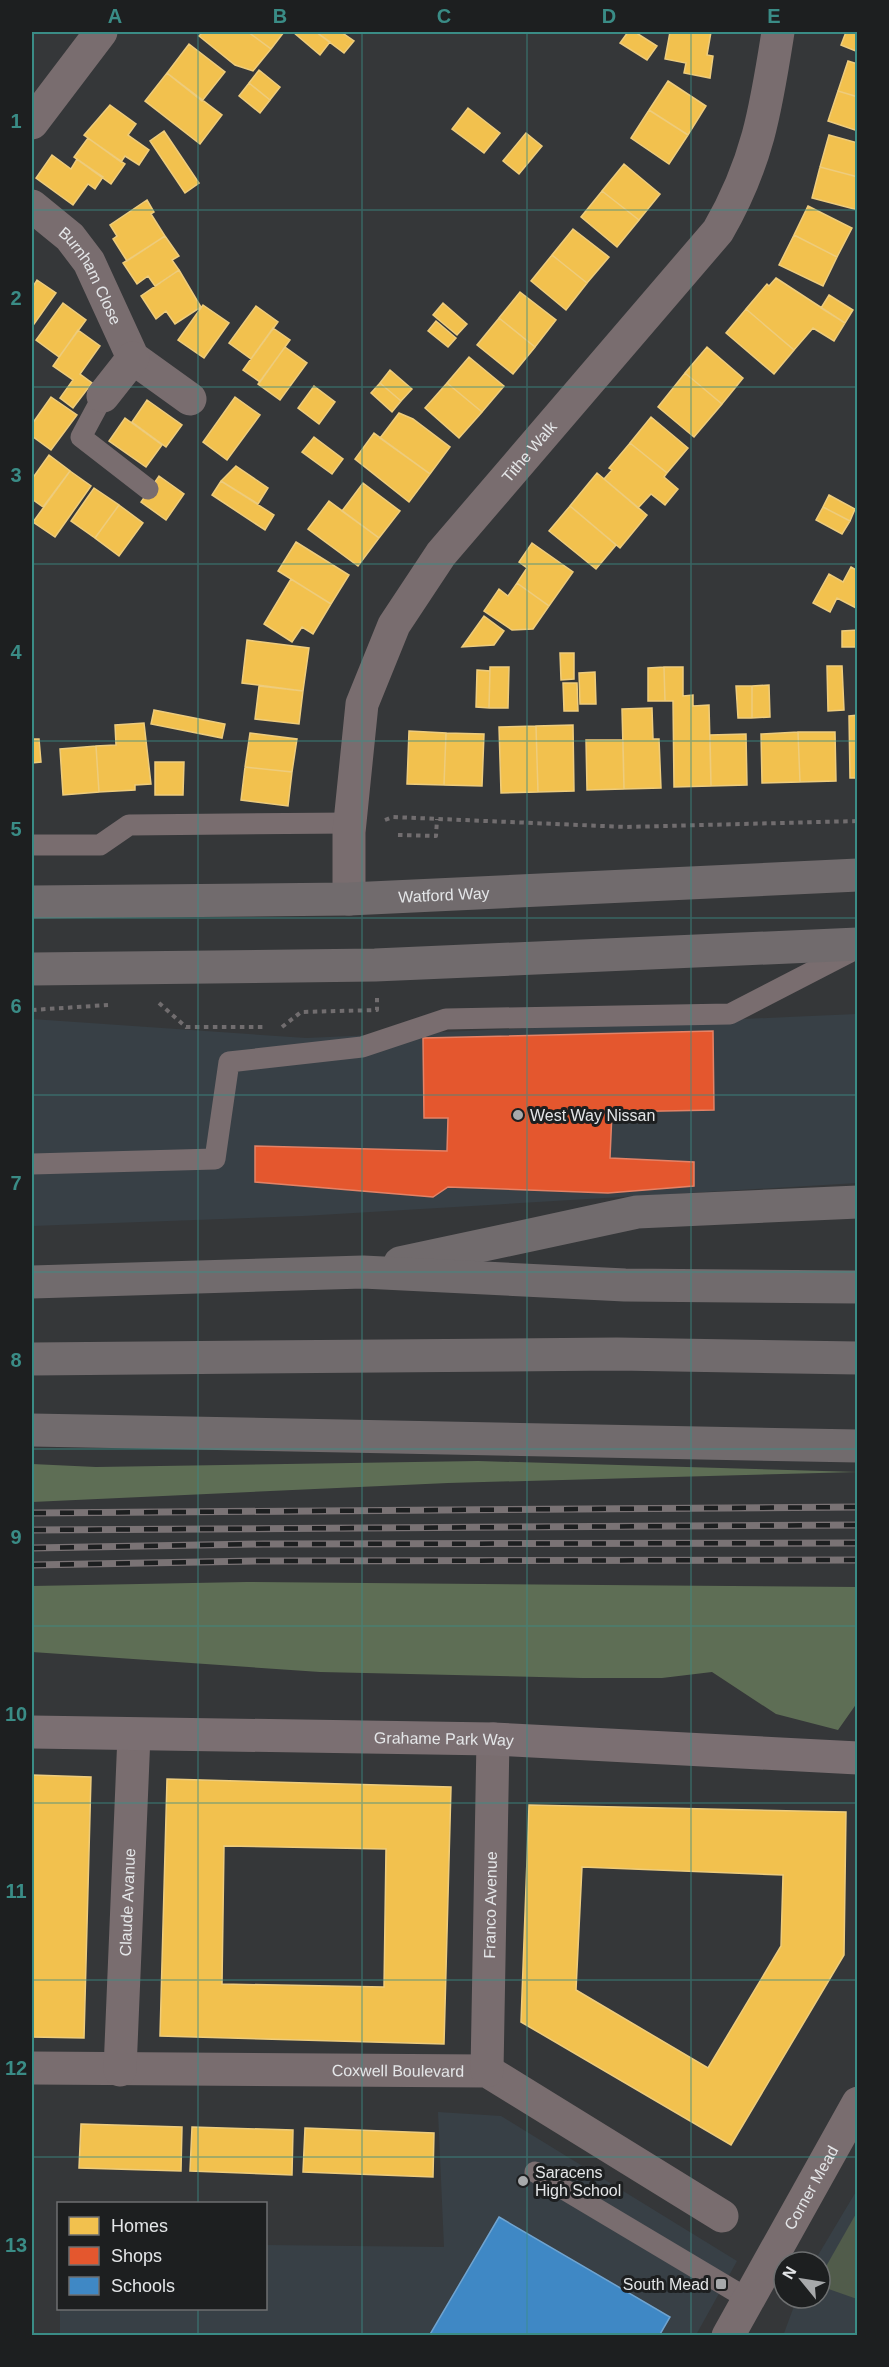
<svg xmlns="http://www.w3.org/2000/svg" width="889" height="2367" font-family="Helvetica,sans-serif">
  <rect width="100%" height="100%" fill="#353739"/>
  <!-- built -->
  <path fill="#384046" d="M857 1014V1183L303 1216 32 1226V1019L306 1038Z
    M438 2112 501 2116 737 2261 696 2335 60 2336V2309L266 2308V2245L444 2247Z
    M857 2190V2335L783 2336 797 2298H820V2262H814Z"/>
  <!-- green -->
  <path fill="#515c4b" d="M857 2212V2299L820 2286V2277Z"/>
  <!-- forest -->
  <path fill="#5e6e55" d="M478 1461 858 1472 448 1483 32 1502V1464L96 1467Z
    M246 1582 857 1587V1703L838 1730 776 1714 712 1672 662 1678H582L320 1672 32 1652V1586Z"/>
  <!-- homes -->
  <path fill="#f2c14e" stroke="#eecc7c" stroke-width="1.5" fill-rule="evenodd" d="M203 32H248L271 49 253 71 235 65 199 36Z
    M248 32H284L271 49Z
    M293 32H316L330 42 320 55Z
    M316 32H341L354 41 344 53Z
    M628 32H635L657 46 647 60 620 43Z
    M670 32H711L707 55 713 56 710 78 684 73 686 63 665 59Z
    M846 32H858V52L841 45Z
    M189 44 225 72 202 101 167 73Z
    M848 61 858 64V97L838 91Z
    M259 70 280 87 270 100 249 83Z
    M167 73 222 115 200 144 145 101Z
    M668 81 706 106 688 135 649 110Z
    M249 83 270 100 260 113 239 96Z
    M838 91 858 97V131L828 121Z
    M110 105 136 124 128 135 149 150 139 165 125 156 121 162 84 135Z
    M468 108 500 133 484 153 452 129Z
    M649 110 688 135 669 164 631 138Z
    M164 131 199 183 185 193 150 141Z
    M526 133 542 146 519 174 503 161Z
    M829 135 858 143V177L820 167Z
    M88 138 125 164 111 184 74 157Z
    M52 155 71 169 77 159 103 177 95 189 88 184 73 205 36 178Z
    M624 164 660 194 639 220 602 191Z
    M820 167 858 177V210L812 198Z
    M602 191 639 220 617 247 581 217Z
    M147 200 154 212 151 214 165 236 127 261 113 239 117 236 110 225Z
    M808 206 852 228 837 257 794 235Z
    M573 229 609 257 587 283 552 255Z
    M794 235 837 257 823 286 779 265Z
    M165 236 179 256 172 260 179 270 155 286 148 276 137 284 123 263Z
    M552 255 587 283 566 310 531 281Z
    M179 270 201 307 175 324 166 311 156 319 141 296Z
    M776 278 845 323 834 341 813 328 794 350 746 309 767 284 769 286Z
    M37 280 56 293 32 327V288Z
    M520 292 556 320 535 347 499 318Z
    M829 295 853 310 845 323 821 308Z
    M63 303 86 320 59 357 36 340Z
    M443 303 467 324 457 335 433 315Z
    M203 305 229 323 204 358 178 340Z
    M256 306 278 322 251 359 229 343Z
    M746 309 794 350 774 374 726 333Z
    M499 318 535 347 513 374 477 345Z
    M436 321 456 338 448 347 428 331Z
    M273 328 290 340 260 382 243 370Z
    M78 330 100 346 80 374 92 383 73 408 60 398 73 380 53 366Z
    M285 347 307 363 280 400 258 384Z
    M707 347 743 378 722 404 685 373Z
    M469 357 504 386 482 412 447 383Z
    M390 370 412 389 401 401 380 383Z
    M685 373 722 404 694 437 658 407Z
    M380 383 401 401 392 412 371 393Z
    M447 383 482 412 459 438 425 408Z
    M314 386 335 402 319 424 298 408Z
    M51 397 77 415 51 450 32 436V424Z
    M235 397 260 415 227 460 203 442Z
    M147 400 182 425 166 447 132 422Z
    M399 413 413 419 450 447 430 474 380 438Z
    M651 417 688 448 667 473 630 443Z
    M125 418 162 445 146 467 109 441Z
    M374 433 430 474 409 502 355 459Z
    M314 437 343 459 332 474 302 452Z
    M630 443 667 473 664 477 678 489 665 505 651 494 638 508 604 479 612 470 609 468Z
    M49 455 70 471 43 507 32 499V479Z
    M236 466 268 488 258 504 221 481Z
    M70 471 91 486 55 537 33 522Z
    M597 473 647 515 620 548 570 506Z
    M159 476 184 494 166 520 141 502Z
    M221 481 274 515 265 530 212 495Z
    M363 483 400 511 379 538 342 511Z
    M94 488 119 505 95 538 71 521Z
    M829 495 855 509 850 521 823 507Z
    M329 501 379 538 358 566 308 529Z
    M119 505 143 523 119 556 95 538Z
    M570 506 616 545 596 569 549 531Z
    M823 507 850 521 842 534 816 520Z
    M296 542 349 575 331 604 278 571Z
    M532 543 573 572 549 606 517 583 527 568 519 562Z
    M851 567 858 571V609L837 598 830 612 813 603 829 574 843 582Z
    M291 579 331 604 313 634 302 627 292 642 264 624Z
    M517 583 549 606 533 629 512 630 484 611 499 589 508 596Z
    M484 616 504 631 494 645 462 647Z
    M858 630V647H842V631Z
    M247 640 309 648 303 691 242 683Z
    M560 653H574V679L561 680Z
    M827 666H842L844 710 828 711Z
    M490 667H509L508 708H489Z
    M664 667H683V696L693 695V706L709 705 711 786 674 787 673 701H665Z
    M664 667 665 701H648V668Z
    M477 670 490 671 489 708 476 707Z
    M595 672 596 704H580L579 673Z
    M563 683H577L578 711H564Z
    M769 685 770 717 752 718V686Z
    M259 686 303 691 299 724 255 719Z
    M736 686H752V718H738Z
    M652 708 653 739H659L661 788 624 789 622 709Z
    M154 710 225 724 222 738 151 724Z
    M858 715V778H850L849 716Z
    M144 723 151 784 135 785V790L99 792 96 746 116 745 115 725Z
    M573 725 574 791 538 792 536 726Z
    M536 726 538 792 501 793 499 727Z
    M409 731 446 733 444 785 407 784Z
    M798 732 800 782 762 783 761 734Z
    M798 732H835L836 781 800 782Z
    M250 733 297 739 292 772 245 767Z
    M446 733 484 734 482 786 444 785Z
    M746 734 747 785 711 786 710 735Z
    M32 739H39L41 762 32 763Z
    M586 740H623L624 789 587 790Z
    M96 746 99 792 63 795 60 749Z
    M155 762H184L183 795H155Z
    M245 767 292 772 288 806 241 800Z
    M32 1775 91 1777 84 2038 32 2037Z
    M167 1779 451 1787 444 2044 160 2036ZM224 1846 386 1849 384 1987 222 1984Z
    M529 1805 846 1812 844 1955 731 2145 521 2022ZM582 1867 783 1875 781 1946 708 2068 576 1990Z
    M81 2124 182 2127 181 2171 79 2168Z
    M192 2127 293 2130 292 2175 190 2171Z
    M305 2128 434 2133 433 2177 303 2172Z"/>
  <!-- shops -->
  <path fill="#e4572e" stroke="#e48266" stroke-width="1.5" d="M713 1031 714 1110 612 1112 610 1158 694 1162V1186L608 1193 448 1187 433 1197 255 1182V1146L447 1151 448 1118H424L423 1038Z"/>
  <!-- schools -->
  <path fill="#3f88c5" stroke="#70a4d0" stroke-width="1.5" d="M499 2217 670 2317 659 2336H429Z"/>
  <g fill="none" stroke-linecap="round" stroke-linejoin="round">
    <!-- path -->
    <path stroke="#716d6f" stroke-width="4" stroke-dasharray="4.5 4.5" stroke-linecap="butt" d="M385 820 393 817 626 827 858 821
      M398 835 436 836 437 819
      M159 1003 186 1027H265
      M32 1010 108 1005
      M282 1027 301 1012 377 1010V998"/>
    <!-- lane -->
    <path stroke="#796d6f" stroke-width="21" d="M103 396 81 437 148 489
      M32 845H100L129 825 350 823
      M32 1164 215 1159 229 1062 362 1047 446 1019 730 1014 856 949
      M535 2172 748 2299"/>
    <!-- street -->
    <g stroke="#796d6f" stroke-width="33">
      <path d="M32 123 101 32"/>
      <path id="s1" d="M32 206 70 237 89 262 133 358 190 399"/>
      <path d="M103 396 133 358"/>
      <path id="s2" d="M349 899V832L362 704 394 625 441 554 718 231C758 162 766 108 778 32"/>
      <path id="s3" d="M32 2068 487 2071 722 2216"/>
      <path id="s4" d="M120 2070 134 1735"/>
      <path id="s5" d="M487 2071 493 1739"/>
      <path id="s6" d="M728 2336 858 2103"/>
    </g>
    <!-- secondary -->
    <path stroke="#7b6f72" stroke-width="33" id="s7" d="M32 1732 493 1739 858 1758"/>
    <!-- highway -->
    <g stroke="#716b6d" stroke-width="33">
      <path id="s8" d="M32 902 349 899 858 875"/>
      <path d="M32 969 375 965 858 944"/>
      <path d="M400 1263 637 1212 858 1202"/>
      <path d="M32 1282 363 1272 625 1285 858 1287"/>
      <path d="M32 1359 617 1354 858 1358"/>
      <path d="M32 1430 858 1446"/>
    </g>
    <!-- rail casing -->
    <g stroke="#7a7375" stroke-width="7">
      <path id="rail" d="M32 1513 858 1507
        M32 1530 858 1525
        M32 1548 263 1544 858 1543
        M32 1565 260 1561 858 1560"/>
    </g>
    <!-- rail -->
    <use href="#rail" stroke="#1d1f20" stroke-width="4.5" stroke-dasharray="14" stroke-linecap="butt"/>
  </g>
  <!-- grid -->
  <path fill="none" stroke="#3a8c86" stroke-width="1.5" stroke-opacity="0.55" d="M198 32V2204M362 32V2336M527 32V2336M691 32V2336M32 210H858M32 387H858M32 564H858M32 741H858M32 918H858M32 1095H858M32 1272H858M32 1449H858M32 1626H858M32 1803H858M32 1980H858M32 2157H858M198 2308V2336"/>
  <!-- markers -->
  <g fill="#a7a9ab" stroke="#1d1f20" stroke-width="2">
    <circle cx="518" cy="1115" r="6"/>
    <circle cx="523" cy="2181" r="6"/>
    <rect x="715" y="2278" width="12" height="12" rx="3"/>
  </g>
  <g text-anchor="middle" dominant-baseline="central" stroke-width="6" stroke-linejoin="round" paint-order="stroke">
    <!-- street labels -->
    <g font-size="16" fill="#e4e6e8" stroke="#1d1f20">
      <text stroke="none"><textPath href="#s1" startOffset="93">Burnham Close</textPath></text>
      <text stroke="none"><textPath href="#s2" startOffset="501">Tithe Walk</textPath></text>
      <text stroke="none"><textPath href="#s8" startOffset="412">Watford Way</textPath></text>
      <text stroke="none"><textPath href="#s7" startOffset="412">Grahame Park Way</textPath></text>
      <text stroke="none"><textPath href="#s4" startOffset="168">Claude Avanue</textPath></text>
      <text stroke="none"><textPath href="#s5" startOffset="166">Franco Avenue</textPath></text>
      <text stroke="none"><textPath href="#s3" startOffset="366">Coxwell Boulevard</textPath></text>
      <text stroke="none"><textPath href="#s6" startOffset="170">Corner Mead</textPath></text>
    </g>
    <!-- poi labels -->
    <g font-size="16" fill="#e4e6e8" stroke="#1d1f20" text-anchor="start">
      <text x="530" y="1115">West Way Nissan</text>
      <text x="535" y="2172">Saracens<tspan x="535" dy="18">High School</tspan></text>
      <text x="709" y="2284" text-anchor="end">South Mead</text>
    </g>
  </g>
  <!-- border -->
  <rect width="889" height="2367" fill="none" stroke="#1d1f20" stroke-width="66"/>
  <!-- legend -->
  <rect x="57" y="2202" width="210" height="108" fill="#1d1f20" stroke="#6d6f70" stroke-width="1.5"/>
  <rect x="69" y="2217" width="30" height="18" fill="#f2c14e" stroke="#6d6f70" stroke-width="1.5"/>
  <text x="111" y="2232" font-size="18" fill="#e4e6e8">Homes</text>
  <rect x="69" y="2247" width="30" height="18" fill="#e4572e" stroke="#6d6f70" stroke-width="1.5"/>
  <text x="111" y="2262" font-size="18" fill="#e4e6e8">Shops</text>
  <rect x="69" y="2277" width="30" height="18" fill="#3f88c5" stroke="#6d6f70" stroke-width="1.5"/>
  <text x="111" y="2292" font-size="18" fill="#e4e6e8">Schools</text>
  <!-- north arrow -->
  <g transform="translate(802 2280) rotate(300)"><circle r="28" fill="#1d1f20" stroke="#6d6f70" stroke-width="1.5"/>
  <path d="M0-4.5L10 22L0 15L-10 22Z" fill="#a7a9ab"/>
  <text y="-9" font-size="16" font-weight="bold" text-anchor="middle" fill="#e4e6e8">N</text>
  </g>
  <rect x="33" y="33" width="823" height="2301" fill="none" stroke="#3a8c86" stroke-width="2"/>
  <g font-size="20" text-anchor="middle" font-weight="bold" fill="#3a8c86">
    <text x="115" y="23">A</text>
    <text x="280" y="23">B</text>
    <text x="444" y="23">C</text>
    <text x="609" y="23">D</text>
    <text x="774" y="23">E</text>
    <text x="16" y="128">1</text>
    <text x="16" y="305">2</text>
    <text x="16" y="482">3</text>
    <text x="16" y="659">4</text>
    <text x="16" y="836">5</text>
    <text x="16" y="1013">6</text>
    <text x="16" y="1190">7</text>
    <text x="16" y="1367">8</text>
    <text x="16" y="1544">9</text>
    <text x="16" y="1721">10</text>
    <text x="16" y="1898">11</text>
    <text x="16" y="2075">12</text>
    <text x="16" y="2252">13</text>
  </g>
</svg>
